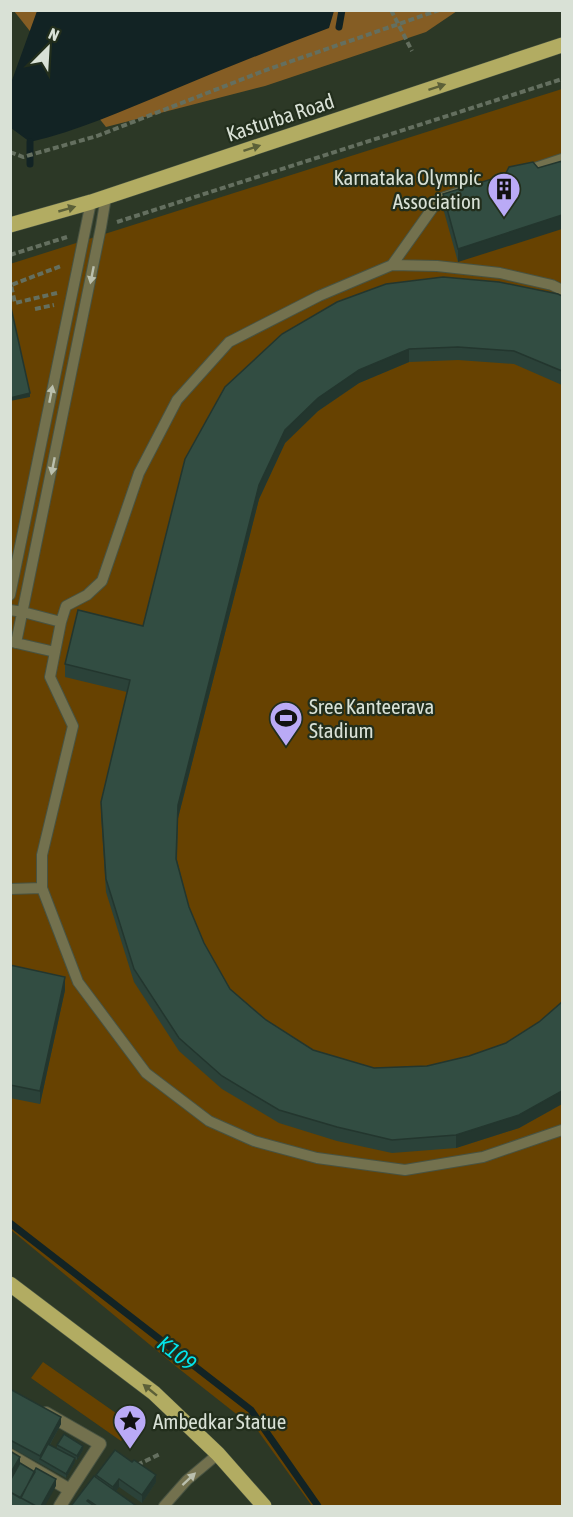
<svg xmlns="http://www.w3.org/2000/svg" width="573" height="1517" font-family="'Asap Condensed',sans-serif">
  <rect width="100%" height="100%" fill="#2c3826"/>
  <!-- green -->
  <path fill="#674201" d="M562 89V1506H312L258 1431 178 1368 11 1230 10 264Z
    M43 1362 133 1425 121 1441 31 1378Z"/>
  <!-- forest -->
  <path fill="#855d24" d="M14 11H457L426 32 265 86 106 127Z"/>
  <!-- water -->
  <path fill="#122324" d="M37 11 334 10V11L329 28C275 48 221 70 168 92 122 111 78 131 30 142L11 128V83Z"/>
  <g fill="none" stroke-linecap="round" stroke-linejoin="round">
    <!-- stream -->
    <path stroke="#122324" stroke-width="7" d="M339 27 342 10
      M30 142V164
      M10 1223 251 1410 318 1506"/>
    <!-- service casing -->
    <g stroke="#485342" stroke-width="12">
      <path id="service" d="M526 171 562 159
        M392 265 439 199 457 193
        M562 290 552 285 500 273 437 266 392 265 319 296 229 342 177 400 139 473 102 581 87 595 66 606 61 622 50 677 73 726 42 855V888L78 982 146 1073 209 1121 254 1141 317 1158 405 1170 483 1157 562 1130
        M10 595 91 202
        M10 610 23 612 61 622
        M12 642 55 652
        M16 643 101 227 106 197
        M10 889 42 888
        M164 1506 187 1480 218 1454"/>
    </g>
    <!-- minor casing -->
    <g stroke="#485342" stroke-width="14">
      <path id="minor" d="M46 1413 100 1444 70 1490 60 1506
        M10 1455 70 1490"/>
    </g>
    <!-- primary casing -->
    <g stroke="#485342" stroke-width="16">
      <path id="primary" d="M10 225 91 202 562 45
        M10 1284 154 1393 218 1454 264 1506"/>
    </g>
    <!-- path -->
    <path stroke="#646f5f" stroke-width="4" stroke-dasharray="6 3" stroke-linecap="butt" d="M391 10 412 51
      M10 152 23 157 97 136 266 70 439 10
      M117 222 562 79
      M10 255 67 237
      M57 293 15 303 11 285 61 266
      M35 309 54 305
      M137 1465 160 1454"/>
    <!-- service -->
    <use href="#service" stroke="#73714e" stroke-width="10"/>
    <!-- minor -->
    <use href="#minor" stroke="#73714e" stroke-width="12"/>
    <!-- primary -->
    <use href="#primary" stroke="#b2ac62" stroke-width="15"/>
  </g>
  <!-- wall -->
  <path fill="#2b4239" d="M538 168 458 262 443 208V194Z
    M562 296V385L514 364 458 360 409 362 359 383 318 411 285 443 259 499 178 818 177 860 189 907 204 943 230 989 266 1020 313 1050 374 1068 427 1066 469 1056 506 1043 539 1022 562 1002V1104L519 1128 456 1148 392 1153 337 1141 279 1123 222 1089 179 1051 134 982 106 892 101 815V802L127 692 65 677V664L143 626 225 387Z
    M10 965 65 990 40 1104 10 1098Z
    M10 1389 61 1424 50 1445 57 1449V1445L83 1450 77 1460 75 1459V1462L66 1478 10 1447Z
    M132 1462 156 1482 142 1503 119 1487 116 1491 135 1506H71L96 1477V1475Z"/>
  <!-- shaded-wall -->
  <path fill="#23362e" d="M562 215V229L458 262V249Z
    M409 349V362L359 383 318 411 285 443 259 499 178 818V805L259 485 285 430 318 398 359 370Z
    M30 393V397L10 401V398Z
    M65 977V990L40 1104V1091Z
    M562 1091V1104L519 1128 456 1148V1135Z
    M61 1417V1424L41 1460 40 1459V1456Z
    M83 1446V1450L77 1460V1456Z
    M20 1457V1464L10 1481V1474Z
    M75 1458V1462L66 1478V1474Z
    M156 1475V1482L142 1503V1495Z
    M56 1479V1486L45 1506H41Z
    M119 1479V1487L113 1495V1487Z"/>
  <!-- building -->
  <path fill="#324d42" stroke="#23362e" stroke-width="1.5" d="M562 161V215L458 249 443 194 505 175 509 167 533 162 538 168Z
    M443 277 499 282 558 294 562 296V371L514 351 458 347 409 349 359 370 318 398 285 430 259 485 178 805 176 859 189 907 204 943 230 989 266 1020 313 1050 374 1068 427 1066 469 1056 506 1043 539 1022 562 1002V1091L519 1115 456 1135 392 1140 337 1127 279 1110 222 1076 179 1038 134 969 106 879 101 802 130 680 65 664 78 610 143 626 185 459 225 387 282 334 337 302 386 284Z
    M10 303 30 393 10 398Z
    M10 965 65 977 40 1091 10 1085Z
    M10 1389 61 1417 40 1456 10 1440Z
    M64 1434 83 1446 77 1456 57 1445Z
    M48 1444 75 1458 66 1474 40 1459Z
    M115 1450 132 1462 134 1460 156 1475 142 1495 119 1479 113 1487 96 1475Z
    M10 1451 20 1457 10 1474Z
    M20 1463 35 1472 20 1498 10 1492V1481Z
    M36 1468 56 1479 41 1506H36L21 1498Z
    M94 1476 135 1505 133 1506H97L88 1500 87 1501 94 1506H71Z
    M10 1492 36 1506H10Z"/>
  <!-- one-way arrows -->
  <defs><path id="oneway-solid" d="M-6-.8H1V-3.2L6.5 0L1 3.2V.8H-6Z" transform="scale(1.5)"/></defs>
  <g fill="#5c6038">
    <use href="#oneway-solid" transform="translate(437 87) rotate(-18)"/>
    <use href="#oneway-solid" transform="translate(252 148) rotate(-18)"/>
    <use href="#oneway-solid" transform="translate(67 209) rotate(-16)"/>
    <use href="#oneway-solid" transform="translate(150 1390) rotate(-141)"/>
  </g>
  <g fill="#babfad">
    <use href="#oneway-solid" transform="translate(92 275) rotate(101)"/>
    <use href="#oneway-solid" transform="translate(51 394) rotate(-79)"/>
    <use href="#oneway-solid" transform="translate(53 466) rotate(101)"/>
    <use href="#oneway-solid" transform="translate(189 1479) rotate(-43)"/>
  </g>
  <!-- icons -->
  <defs>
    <g id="building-pin" transform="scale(1.725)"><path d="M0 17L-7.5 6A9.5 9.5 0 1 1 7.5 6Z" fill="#baaaf6" stroke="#222e1c"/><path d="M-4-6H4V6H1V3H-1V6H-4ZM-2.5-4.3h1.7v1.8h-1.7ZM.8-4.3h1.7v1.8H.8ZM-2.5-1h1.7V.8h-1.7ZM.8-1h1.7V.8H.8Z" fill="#111"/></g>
    <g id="stadium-pin" transform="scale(1.725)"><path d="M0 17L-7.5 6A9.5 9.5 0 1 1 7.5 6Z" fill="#baaaf6" stroke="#222e1c"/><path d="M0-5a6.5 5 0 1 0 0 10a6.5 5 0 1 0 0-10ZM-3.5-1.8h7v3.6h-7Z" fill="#111"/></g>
    <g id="sight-pin" transform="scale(1.725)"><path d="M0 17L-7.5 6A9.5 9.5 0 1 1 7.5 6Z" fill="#baaaf6" stroke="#222e1c"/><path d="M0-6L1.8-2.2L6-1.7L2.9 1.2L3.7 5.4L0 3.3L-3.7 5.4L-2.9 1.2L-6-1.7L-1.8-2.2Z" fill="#111"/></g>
  </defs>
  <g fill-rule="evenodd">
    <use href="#building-pin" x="504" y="189"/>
    <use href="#stadium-pin" x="286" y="718"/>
    <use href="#sight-pin" x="130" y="1421"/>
  </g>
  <g text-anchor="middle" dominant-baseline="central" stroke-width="4.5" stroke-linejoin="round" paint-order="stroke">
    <!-- street labels -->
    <g font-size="21" fill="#d9e1d6" stroke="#222e1c">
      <text transform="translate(280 117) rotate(-18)">Kasturba Road</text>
    </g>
    <!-- poi labels -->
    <g font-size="21" fill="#d9e1d6" stroke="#222e1c" text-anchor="start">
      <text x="481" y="177" text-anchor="end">Karnataka Olympic<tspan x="481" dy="24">Association</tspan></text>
      <text x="309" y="706">Sree Kanteerava<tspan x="309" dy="24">Stadium</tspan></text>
      <text x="153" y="1421">Ambedkar Statue</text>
    </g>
    <!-- water labels -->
    <g font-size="22" font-style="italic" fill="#03e5ec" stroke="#222e1c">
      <text transform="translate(177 1353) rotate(38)">K109</text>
    </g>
  </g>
  <!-- border -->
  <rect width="573" height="1517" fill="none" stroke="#d9e1d6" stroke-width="24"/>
  <!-- north arrow -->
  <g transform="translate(48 48) rotate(24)" stroke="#222e1c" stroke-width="4.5" paint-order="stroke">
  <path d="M0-4.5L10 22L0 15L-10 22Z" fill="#d9e1d6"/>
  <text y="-9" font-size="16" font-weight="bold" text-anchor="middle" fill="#d9e1d6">N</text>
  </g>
</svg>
